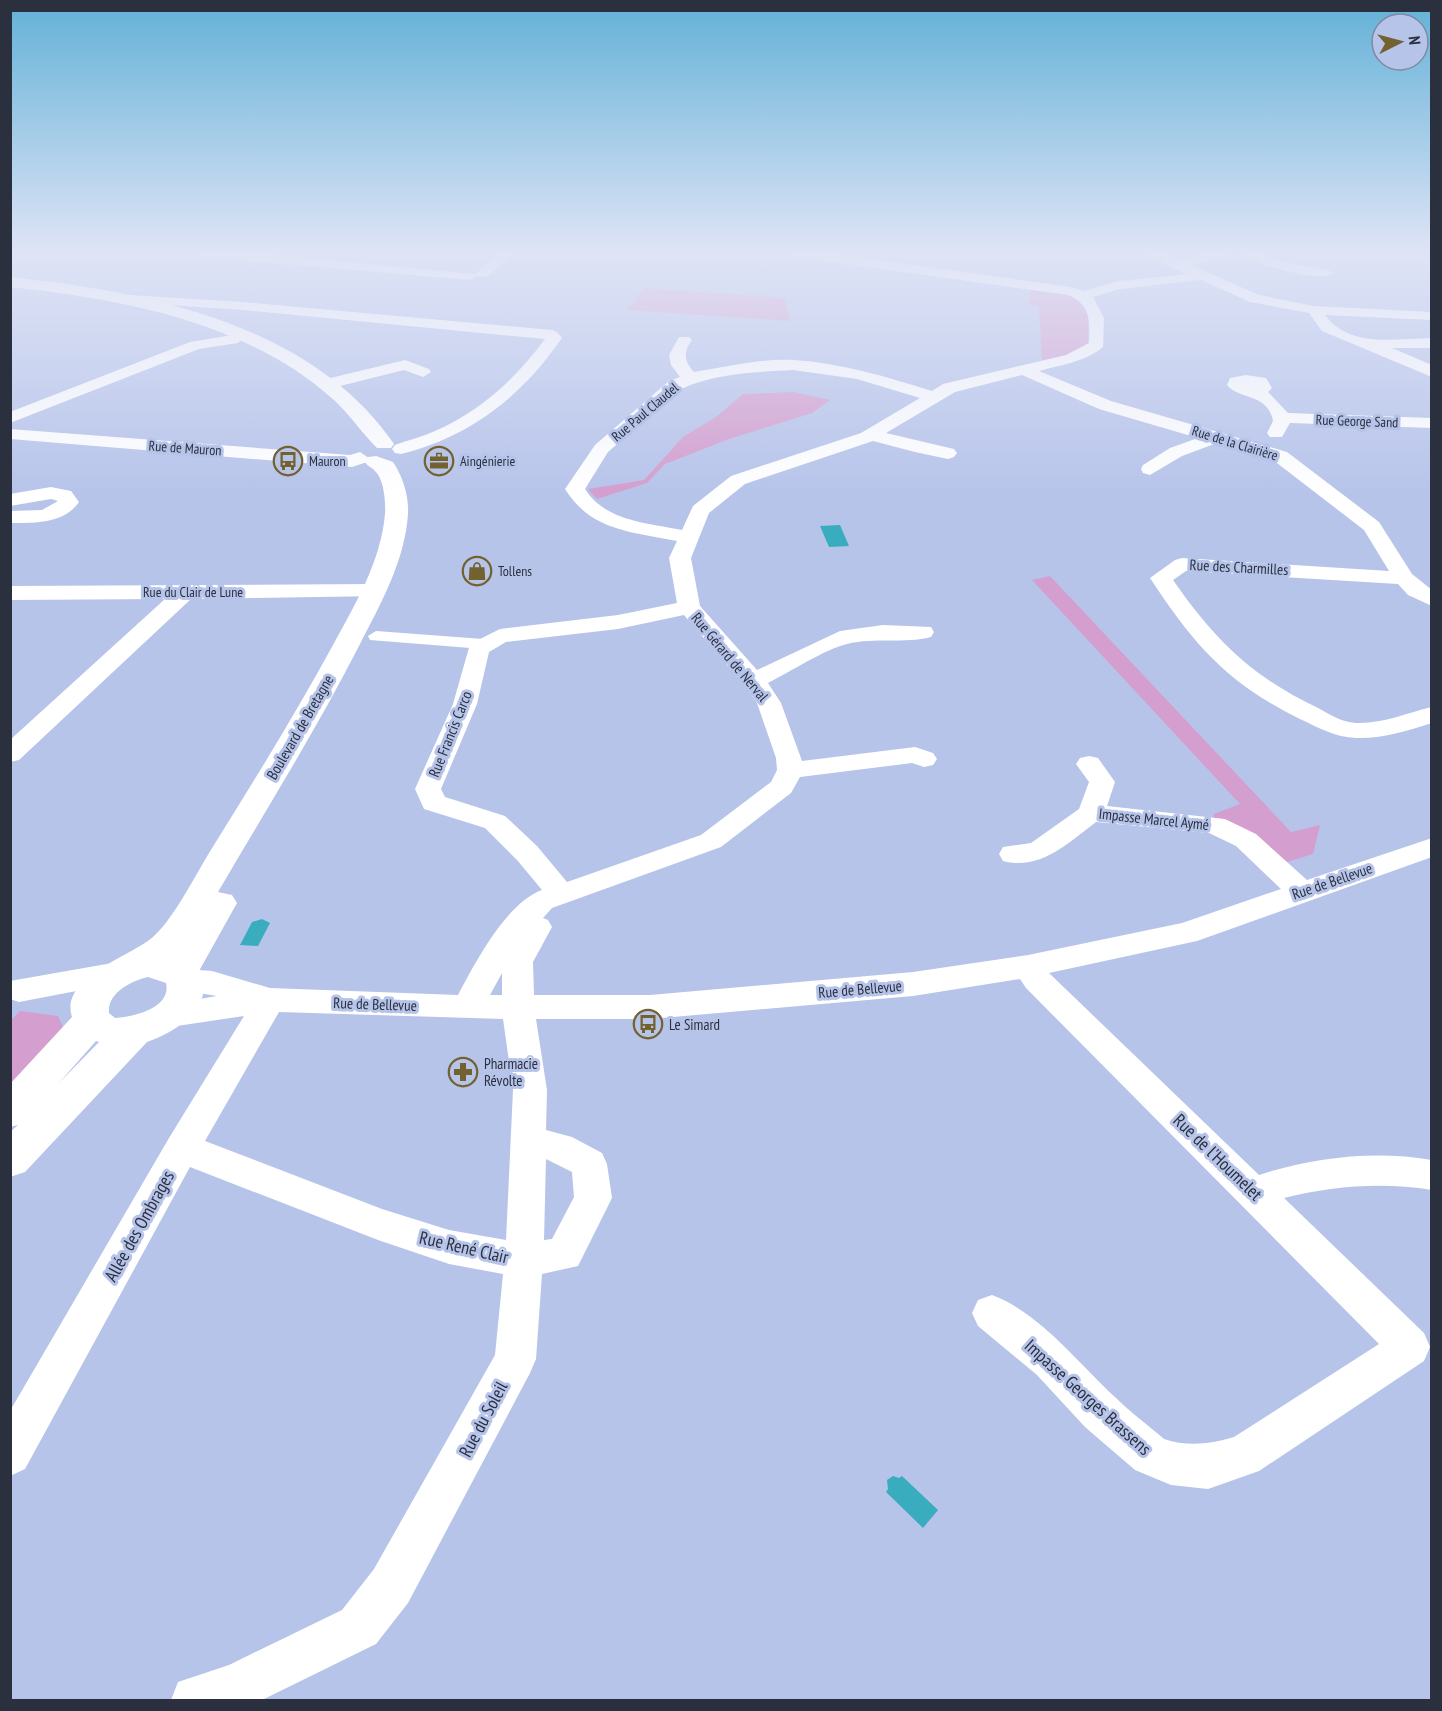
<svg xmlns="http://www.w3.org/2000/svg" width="1442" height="1711" font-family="'PT Sans Narrow',sans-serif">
  <rect width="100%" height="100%" fill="#b7c4ea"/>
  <!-- green -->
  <path fill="#d49ece" d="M1031 287 1072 296 1088 307V344L1069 355 1042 361 1039 306 1029 305Z
    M644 288 785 298 790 321 627 310Z
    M794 392 830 400 812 413 729 439 665 464 647 483 597 499 588 489 644 480 683 437 716 417 743 394Z
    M1050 576 1291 832 1320 825 1313 854 1284 863 1213 819 1214 814 1240 804 1032 580Z
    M20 1011 58 1016 65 1032 10 1091V1021Z"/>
  <!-- water -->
  <path fill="#39acbe" d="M840 525 849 546 829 547 820 526Z
    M262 919 270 923 258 946 240 945 252 922Z
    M893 1476 899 1478 902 1476 938 1510 923 1528 886 1492 888 1489 887 1480Z"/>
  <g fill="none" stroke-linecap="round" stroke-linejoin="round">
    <!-- pedestrian -->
    <path fill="#fff" fill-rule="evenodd" d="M376 631 483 639 492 644 483 649 370 640 368 636Z"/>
    <!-- minor -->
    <path fill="#fff" fill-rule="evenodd" d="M197 253H253L475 274 499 253H514L487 277 477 276 470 280 204 257Z
      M789 253H827L1071 287 1084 291 1119 281 1186 274 1144 253H1163L1178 260 1208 253H1234L1191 265 1259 295 1314 306 1432 312V320L1325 315C1349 348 1396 339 1432 338V348H1392L1432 365V377L1322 331 1309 313 1250 302 1201 280 1120 289 1093 297 1104 318 1103 347C1085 362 1061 365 1039 371L1111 401 1287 452 1379 522 1412 574 1432 590V606L1408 595 1398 584 1186 571 1173 580C1214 639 1252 677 1318 708 1331 715 1341 722 1356 723 1383 724 1406 713 1432 707V723C1407 731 1382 739 1356 738 1335 737 1319 728 1300 719 1227 683 1194 645 1150 578L1175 560 1182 558 1389 571 1364 530 1273 460 1217 443 1182 456 1150 475 1143 473 1141 469 1143 465 1170 448 1198 438 1099 409 1022 375 955 392 886 433 954 449 957 453 954 457 948 459 915 452 873 441 745 484 709 513 691 558 700 606 757 670 840 631 883 625 931 627 934 632 931 637C904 644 875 637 847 644 825 649 790 672 768 683L781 703 802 761 915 747 933 753 937 759 933 765 924 767 912 763 800 777 791 793 721 847 552 908 543 918 548 920 552 927 533 962 534 995H650L913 972 1028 955 1182 923 1281 889 1236 846 1209 833 1096 822C1068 843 1040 871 1003 861L999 854 1003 847 1031 843 1079 809 1089 782 1076 764 1080 758 1089 756 1098 758 1115 782 1107 806 1225 819 1256 834 1307 880 1432 838V857L1197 941 1049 973 1259 1175C1315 1157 1374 1150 1432 1160V1190C1382 1182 1332 1186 1284 1198L1424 1333 1430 1347 1424 1361 1259 1471 1208 1489 1171 1485 1135 1470 1085 1427 1037 1375 978 1326 972 1313 978 1300 992 1295C1040 1313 1078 1363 1115 1397 1130 1412 1148 1425 1164 1439 1188 1447 1211 1444 1234 1437L1379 1344 1026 988 1020 979 913 996 650 1019H536L547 1090 546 1130 572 1137 602 1153 607 1164 612 1198 578 1266 542 1274 536 1359 530 1373 408 1603 376 1644 262 1700H171L178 1682 229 1665 342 1610 374 1569 495 1355 503 1274 449 1264 378 1240 190 1167 25 1469 10 1476V1411L169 1138 244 1016 170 1027 159 1024 154 1015 159 1006 217 996 174 989 169 981 174 973 185 969 212 971 270 988 458 995C475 963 506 903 542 890L517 860 485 828 424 809 415 789 453 704 470 644 500 629 618 615 677 603 669 558 677 541C632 532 591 531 565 489L595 445 669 381 680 377 671 365 669 355 679 337H689L692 340C683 352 684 361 694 372 726 367 761 358 794 360 842 363 887 377 932 391L943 384 1066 355 1089 343C1090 320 1091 305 1068 295L796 257ZM793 370 857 379 920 398 861 433 731 476 693 506 682 530C647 523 605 521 585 489L608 452 681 389C714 373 757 372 793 370ZM684 615 745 686 757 703 776 758 777 770 771 782 701 835 567 882 537 846 505 816 445 797 441 789 477 704 489 652 506 642 618 629ZM502 973V995H490ZM279 1012 503 1019 513 1090 506 1240 449 1230 382 1209 205 1141ZM546 1159 572 1172 574 1197 552 1239 544 1240Z
      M1241 253H1261L1291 264 1326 269 1333 273C1322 284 1253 264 1241 253Z
      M129 295 243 302 552 330 557 332 562 338C522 396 470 437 401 454L395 453 392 449 395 445C408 440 422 437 435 431 480 412 516 378 545 339L243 310 124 302 122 299Z
      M233 335 238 337 241 340 238 343 199 349 10 423V412L190 342Z
      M405 360 429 369 431 372 423 377 404 370 324 390 316 385 318 381Z
      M1246 375 1266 378 1272 388 1268 392 1288 413 1432 418V428L1290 423 1282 437H1270L1267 433 1273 421C1268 393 1239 400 1227 385L1230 378Z
      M10 429 350 455 360 452 369 458 367 462 352 467 10 439Z
      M51 487 71 491 79 502C64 524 34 523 10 523V511L42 510 58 501 51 499 10 506V494Z
      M375 584 383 586 386 591 383 596 191 599 19 760 10 762V740L165 599 10 600V586Z
      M118 962 129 965 134 973 129 981 19 1002 10 999V981Z"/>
    <!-- secondary -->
    <path fill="#fff" fill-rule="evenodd" d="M10 277C146 291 312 324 394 444L391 448H377C362 433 350 415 334 400 248 322 122 299 10 287Z
      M376 456 393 462C403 477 409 496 408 514 405 561 380 605 359 646 316 730 266 810 218 892L232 895 237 903 199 971C218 1006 174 1033 147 1042L25 1172 10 1177V1132L18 1125 10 1127V1084L72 1017C59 977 133 956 154 936 175 917 198 870 214 845 255 779 296 713 333 645 355 605 381 561 385 514 386 503 384 479 375 471 372 467 368 467 365 462L368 457ZM148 977 166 983C172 1009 132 1017 115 1018L109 1013C107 993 131 981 148 977ZM96 1041 99 1042 58 1084Z"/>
  </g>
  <!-- sky -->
  <linearGradient id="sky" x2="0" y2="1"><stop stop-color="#62b1d7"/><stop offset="0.51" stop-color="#dfe4f6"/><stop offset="1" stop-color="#dfe4f6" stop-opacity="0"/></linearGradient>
  <rect width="1442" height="493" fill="url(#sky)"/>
  <!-- icons -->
  <defs>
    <g id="bus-ring" transform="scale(1.5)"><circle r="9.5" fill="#b7c4ea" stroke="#736230" stroke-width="1.5"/><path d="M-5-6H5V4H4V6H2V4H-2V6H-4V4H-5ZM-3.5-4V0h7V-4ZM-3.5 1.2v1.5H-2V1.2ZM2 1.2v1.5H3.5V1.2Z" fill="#736230"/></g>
    <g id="office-ring" transform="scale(1.5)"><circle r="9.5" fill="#b7c4ea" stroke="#736230" stroke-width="1.5"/><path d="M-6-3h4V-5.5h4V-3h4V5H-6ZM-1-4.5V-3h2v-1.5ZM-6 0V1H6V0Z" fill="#736230"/></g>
    <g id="shop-ring" transform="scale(1.5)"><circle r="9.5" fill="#b7c4ea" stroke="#736230" stroke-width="1.5"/><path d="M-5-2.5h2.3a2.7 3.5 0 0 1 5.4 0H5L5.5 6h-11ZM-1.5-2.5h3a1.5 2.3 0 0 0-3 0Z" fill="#736230"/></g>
    <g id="pharmacy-ring" transform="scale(1.5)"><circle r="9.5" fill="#b7c4ea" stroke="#736230" stroke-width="1.5"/><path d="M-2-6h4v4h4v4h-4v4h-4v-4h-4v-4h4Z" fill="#736230"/></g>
  </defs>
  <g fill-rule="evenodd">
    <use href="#bus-ring" x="288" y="461"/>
    <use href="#office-ring" x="439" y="461"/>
    <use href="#shop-ring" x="477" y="571"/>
    <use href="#bus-ring" x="648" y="1024"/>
    <use href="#pharmacy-ring" x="463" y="1072"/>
  </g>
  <g text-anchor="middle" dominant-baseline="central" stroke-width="6" stroke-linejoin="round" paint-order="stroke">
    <!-- far-street labels -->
    <g font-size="14" fill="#2b303f" stroke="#b7c4ea">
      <text transform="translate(645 412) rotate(-40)">Rue Paul Claudel</text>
      <text transform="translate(1357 421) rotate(2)">Rue George Sand</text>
      <text transform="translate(1235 443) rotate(17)">Rue de la Clairière</text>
      <text transform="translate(185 448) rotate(4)">Rue de Mauron</text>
      <text x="193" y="592">Rue du Clair de Lune</text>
    </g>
    <!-- far-poi labels -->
    <g font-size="14" fill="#2b303f" stroke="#b7c4ea" text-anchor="start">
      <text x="309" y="461">Mauron</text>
      <text x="460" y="461">Aingénierie</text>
      <text x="498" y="571">Tollens</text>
    </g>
    <!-- street labels -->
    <g font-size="15" fill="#2b303f" stroke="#b7c4ea">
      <text transform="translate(1239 567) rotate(3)">Rue des Charmilles</text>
      <text transform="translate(730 657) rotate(50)">Rue Gérard de Nerval</text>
      <text transform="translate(300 727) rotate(-60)">Boulevard de Bretagne</text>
      <text transform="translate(450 734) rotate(-68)">Rue Francis Carco</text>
      <text transform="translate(1154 819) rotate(6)">Impasse Marcel Aymé</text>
      <text transform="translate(1332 881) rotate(-19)">Rue de Bellevue</text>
      <text transform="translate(860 989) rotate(-5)">Rue de Bellevue</text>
      <text transform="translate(375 1004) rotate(2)">Rue de Bellevue</text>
    </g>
    <!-- poi labels -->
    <g font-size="15" fill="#2b303f" stroke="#b7c4ea" text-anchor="start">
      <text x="669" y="1024">Le Simard</text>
      <text x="484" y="1063">Pharmacie<tspan x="484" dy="17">Révolte</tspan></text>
    </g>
    <!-- near-street labels -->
    <g font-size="18" fill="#2b303f" stroke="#b7c4ea">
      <text transform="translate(1218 1157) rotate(44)">Rue de l'Houmelet</text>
      <text transform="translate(139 1226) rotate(-61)">Allée des Ombrages</text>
      <text transform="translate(464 1247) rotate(13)">Rue René Clair</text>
      <text transform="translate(1088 1397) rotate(42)">Impasse Georges Brassens</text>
      <text transform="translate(483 1419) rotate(-62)">Rue du Soleil</text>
    </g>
  </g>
  <!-- border -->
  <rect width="1442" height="1711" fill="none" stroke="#2b303f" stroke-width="24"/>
  <!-- north arrow -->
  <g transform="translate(1400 42) rotate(84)"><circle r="28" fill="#b7c4ea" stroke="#7f89a6" stroke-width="1.5"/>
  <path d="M0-4.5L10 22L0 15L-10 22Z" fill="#736230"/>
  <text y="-9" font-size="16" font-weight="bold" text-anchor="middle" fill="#2b303f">N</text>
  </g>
</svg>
